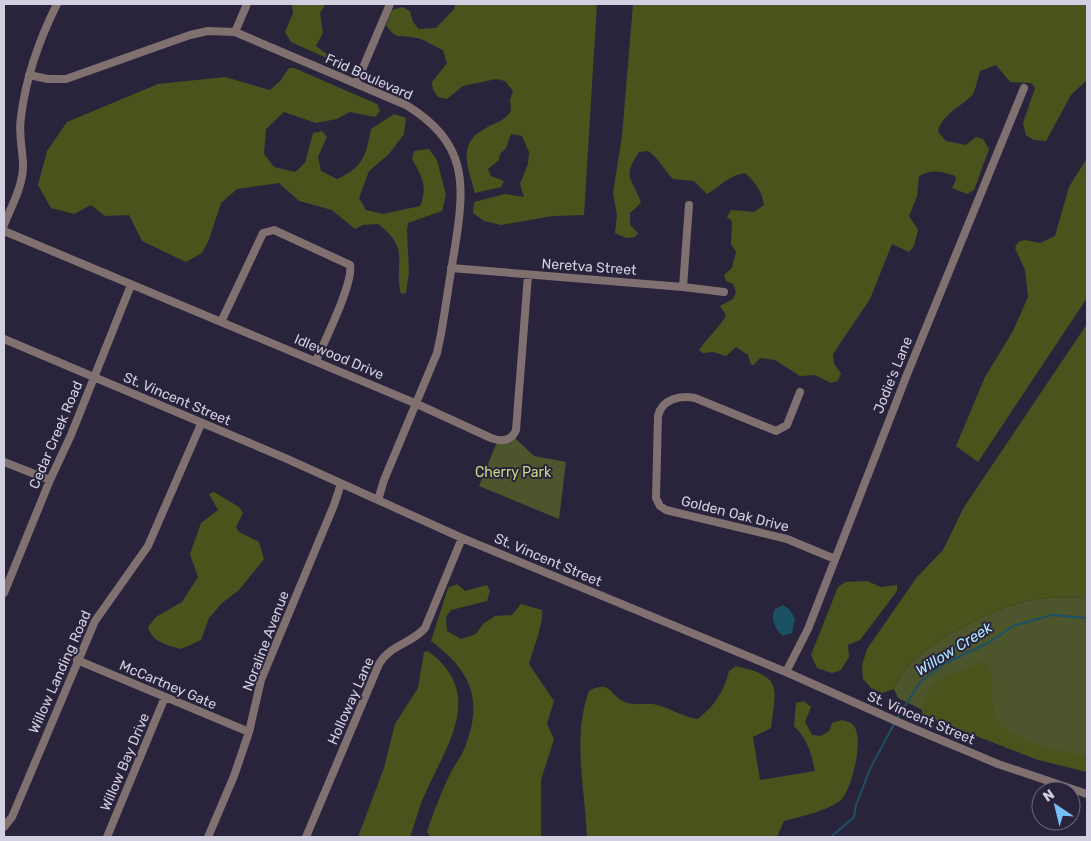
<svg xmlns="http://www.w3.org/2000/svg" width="1091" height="841" font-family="Rubik,sans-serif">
  <rect width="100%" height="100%" fill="#29243c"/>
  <!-- green -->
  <path fill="#4c552c" d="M515 438 534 456 566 462 559 519 479 486 497 442 511 441Z
    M1087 597V769L947 722 898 698 894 689C897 683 899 677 903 672 926 641 999 605 1037 599 1053 597 1071 598 1087 597Z"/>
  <!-- forest -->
  <path fill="#49541d" d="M292 4H332L325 5 320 13 323 33 316 46 332 58 329 59 291 42 285 32 293 13Z
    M455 4H597L584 215 553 216 501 225 484 221 473 213 474 202 505 194 524 197 520 184 528 164 529 152 522 136 511 134 506 148 500 154 499 160 488 169 491 176 504 181 501 187 475 193C468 167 456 143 486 128 498 121 502 123 511 111L510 100 513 91 505 81 496 79 463 86 447 99 438 97 433 90 432 82 447 63 443 50C435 47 426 40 417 38 400 34 398 42 386 25L392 10 402 7 410 11 413 22 419 29 436 28 454 9Z
    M633 4H1087V80L1071 95 1046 141 1034 140 1026 135 1023 123 1035 88 1031 83 1010 82 996 65 980 71C978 77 976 89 973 94 963 106 941 114 938 132L946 141 966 145 976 137 983 139 989 149 974 190 967 194 952 188 956 180 955 176C942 171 931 169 919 176L917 196 909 216 918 230 914 246 909 252 892 244 870 299 833 354 834 364 841 373 838 381 831 383 815 375 800 376 775 360 760 358 754 365H751L748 355 736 347 726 356 713 352 703 353 699 350C707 338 721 326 726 315L720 306 733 299 736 292 733 284 726 281 724 275 732 268 736 252 731 244 732 221 727 217 731 210 754 212 764 205C762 191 755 182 745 173 729 175 721 186 707 194L694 181 673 179C664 170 658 157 648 151L639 152C621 179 633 178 641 203L630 213V225L638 233 635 237 626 238 615 233 617 215 613 193 622 136Z
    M289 68H294L377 104 380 111 375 117 350 112 337 119 316 123 284 112 266 129 264 154 274 167 295 172 305 163 313 133 322 131 327 137 318 157 321 171 337 179C363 168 366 155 371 129L394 114 406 118 404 134 389 154 369 171 359 198 366 210 383 214 420 206C428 187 422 176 412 159L414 151 429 149 437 160 446 195 442 211 408 223 407 231 409 273 406 293 401 294C393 262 412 250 378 224L363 225 355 229 332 210 299 201 279 183 237 189 221 203 208 242 202 253 186 262 142 241 129 215 105 216 91 205 74 214 51 208 38 185 47 151 67 122 158 84 225 77 270 90 280 81Z
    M1087 158V298L978 462 956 446 985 377 1013 331 1028 297 1025 270 1015 248 1018 242 1025 240 1040 243 1055 236 1069 187Z
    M1087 324V597C1071 598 1053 597 1037 599 999 605 926 641 903 672 899 677 897 683 894 689L882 693 871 688 863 679 862 665 867 649 917 577 943 550 964 507Z
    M214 492 239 507 243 513 236 527 239 532 259 542 264 559 239 590 222 603 209 618 201 640 181 649C167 645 152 642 148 627L156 617 182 602 198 577 190 554 201 523 218 510 209 494Z
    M867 581 881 587 897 585V591L860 640 848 645 849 657 841 670 832 673 817 668 811 655 838 587 845 582Z
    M457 584 465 591 487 585 490 591 487 601 451 610 446 617 447 631 461 639 476 634 483 624 495 616 512 615 521 604 542 610C544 623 533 648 529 664L554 701 547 724 554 739 541 780V837H430L427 831C434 812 441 792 450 774 455 764 462 756 465 747 484 699 470 670 431 641L448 588Z
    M428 651C486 694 447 744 425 794 419 807 415 823 410 837H358L384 768 395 724 418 688 424 652Z
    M982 662 989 666C995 682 990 698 995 715 1001 738 1066 755 1087 754V772L1038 760 922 715C921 681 955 671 982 662Z
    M736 666C783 677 776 686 771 728L753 737 760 780 815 771C811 752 808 740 794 726L796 703 804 701 811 707 805 722 812 735 821 736 829 731 832 723 842 720C845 721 851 722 853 725 865 737 852 787 842 799 831 810 799 817 784 821L777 837H587C585 789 572 737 589 691 611 679 609 695 625 702 633 706 645 703 653 704 669 707 682 717 698 719 714 706 724 692 729 671Z"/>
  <!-- water -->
  <path fill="#1b5164" d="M783 605 790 610 795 619 792 633 783 636C775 630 770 618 775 609Z"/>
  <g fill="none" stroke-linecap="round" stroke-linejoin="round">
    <!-- stream -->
    <path stroke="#1b5164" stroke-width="2" d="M897 718 921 681 944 664 990 642 1013 626 1052 615 1087 618
      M831 837 854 817 856 805 870 769 895 722"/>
    <!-- minor -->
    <path stroke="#80706f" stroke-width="8" d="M235 32 247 4
      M29 75 48 79H66L190 35 208 31 235 32 406 105C468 142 465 184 455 247 450 276 446 305 441 334L437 353 384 480 378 500
      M356 84 390 4
      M4 225C11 207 23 186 23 166 23 150 18 134 21 117 26 76 39 40 57 4
      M4 231 417 404 491 438C501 442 512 441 516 430L528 275
      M451 268 683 287 724 292
      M683 287 689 205
      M221 322 263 233 274 230 350 265C354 282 324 342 316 361
      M4 339 285 458 462 538 786 672 905 725 998 764 1087 794
      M800 392 787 425 776 431 695 398C680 395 662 399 658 416L656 498 660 506 666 510 787 539 835 559
      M4 462 50 480
      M4 593 50 480 71 435 131 285
      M77 660 249 732
      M786 672 808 629 908 372 1024 88
      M4 827 12 817 95 621 148 546 201 424
      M107 837 165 697
      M208 837 234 776 249 732 261 680 334 505 341 484
      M306 837 379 664C390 645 411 644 425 628L462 538"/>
  </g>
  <g text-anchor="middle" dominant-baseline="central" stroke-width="4" stroke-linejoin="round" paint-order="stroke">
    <!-- street labels -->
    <g font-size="14" fill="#d2cfe0" stroke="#29243c">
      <text transform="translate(369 77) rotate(24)">Frid Boulevard</text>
      <text transform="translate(589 267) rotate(4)">Neretva Street</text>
      <text transform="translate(339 357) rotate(23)">Idlewood Drive</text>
      <text transform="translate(893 375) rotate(-68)">Jodie's Lane</text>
      <text transform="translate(177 399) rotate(23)">St. Vincent Street</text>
      <text transform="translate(56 435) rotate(-67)">Cedar Creek Road</text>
      <text transform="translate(735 514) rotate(14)">Golden Oak Drive</text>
      <text transform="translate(548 560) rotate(23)">St. Vincent Street</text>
      <text transform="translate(266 641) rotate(-69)">Noraline Avenue</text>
      <text transform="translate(60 672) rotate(-66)">Willow Landing Road</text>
      <text transform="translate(168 685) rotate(23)">McCartney Gate</text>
      <text transform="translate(351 701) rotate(-66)">Holloway Lane</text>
      <text transform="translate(921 718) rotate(23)">St. Vincent Street</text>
      <text transform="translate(125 762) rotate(-67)">Willow Bay Drive</text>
    </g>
    <!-- park labels -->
    <g font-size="14" fill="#c6d986" stroke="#29243c">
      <text x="513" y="472">Cherry Park</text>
    </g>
    <!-- water labels -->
    <g font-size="15" font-style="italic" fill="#afe8ff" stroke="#29243c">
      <text transform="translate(954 649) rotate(-32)">Willow Creek</text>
    </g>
  </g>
  <!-- border -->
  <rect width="1091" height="841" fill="none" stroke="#d2cfe0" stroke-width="10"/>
  <!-- north arrow -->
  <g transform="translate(1056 806) rotate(325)"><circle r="24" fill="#29243c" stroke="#6d687e"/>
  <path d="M0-4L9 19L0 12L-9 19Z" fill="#76c0f7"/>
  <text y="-8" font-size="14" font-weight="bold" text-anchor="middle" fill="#d2cfe0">N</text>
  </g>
</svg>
